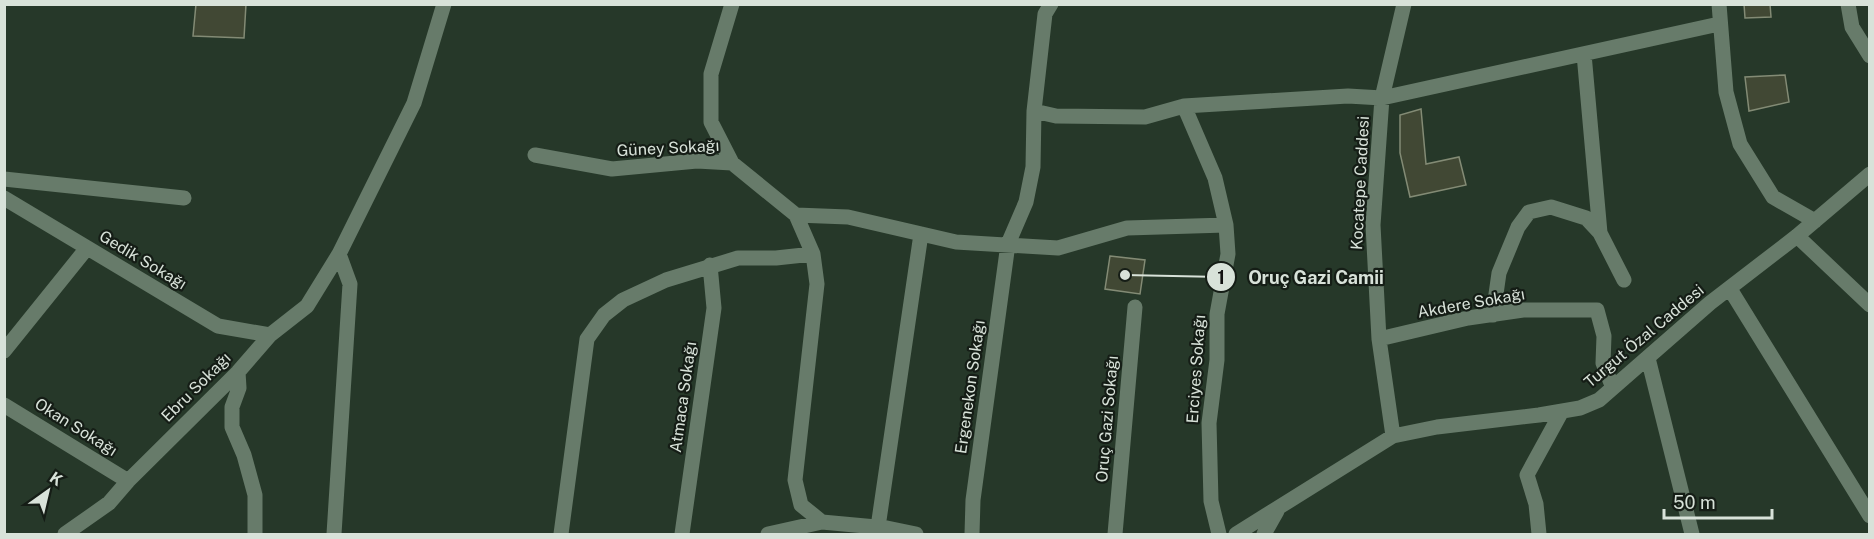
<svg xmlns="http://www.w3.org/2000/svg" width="1874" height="539" font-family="'Public Sans',sans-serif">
  <rect width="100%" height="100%" fill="#263829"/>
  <!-- building -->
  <path fill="#414834" stroke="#838b75" stroke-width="1.5" d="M196 4H246L244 38 193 36Z
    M1744 4H1770L1771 17 1745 18Z
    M1785 75 1789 102 1749 111 1745 77Z
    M1421 109 1426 164 1459 157 1466 185 1410 197 1400 153V115Z
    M1110 256 1145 260 1140 294 1105 289Z"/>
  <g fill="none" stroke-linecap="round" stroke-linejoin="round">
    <!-- minor -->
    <path stroke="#677b6a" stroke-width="15" d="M732 4 711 74V122L732 163 796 215 813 254 817 284 795 480 801 505 822 522 887 528 916 534
      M1719 4 1726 92 1740 144 1773 197 1815 221
      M1848 4 1852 27 1870 56
      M1584 54 1600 233
      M1184 106 1215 178 1226 225 1228 254 1217 314V360L1209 423 1211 501 1219 534
      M1034 111 1045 14 1051 4
      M535 155 612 169 697 161 732 163
      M4 179 184 198
      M4 198 218 326 270 335
      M796 215 848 217 956 242 1058 248 1127 228 1226 225
      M1797 236 1870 305
      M1730 289 1870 516
      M1493 315 1499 273 1518 227 1529 212 1551 207 1586 218 1600 233 1624 280
      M1379 339 1468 318 1523 310H1597L1604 336 1603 363 1613 388
      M4 351 87 248
      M1648 358 1692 534
      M238 372 239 388 232 407V427L244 455 255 495V534
      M4 405 128 481
      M1393 436 1379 339 1373 225 1382 98 1404 4
      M878 527 921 234
      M65 534 109 503 128 481 238 372 270 335 307 306 339 254
      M334 534 350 284 339 254 414 103 444 4
      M561 534 587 339 604 315 623 300 666 280 738 258H776L813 254
      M682 534 714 308 710 265
      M768 534 822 522
      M972 534 973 500 1008 244 1026 202 1033 167 1034 111 1056 116 1145 117 1184 106 1348 96 1382 98 1719 24
      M1115 534 1135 307
      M1236 534 1393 436 1437 427 1539 415 1580 408 1599 400 1710 303 1797 236 1870 174
      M1264 534 1277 511
      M1539 534 1536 504 1527 475 1562 411"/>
  </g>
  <g text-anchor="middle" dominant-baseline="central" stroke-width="4.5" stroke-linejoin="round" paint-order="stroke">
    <!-- street labels -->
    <g font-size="16" fill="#d8e2d9" stroke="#151d16">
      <text transform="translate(668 148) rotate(-3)">Güney Sokağı</text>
      <text transform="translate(1360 183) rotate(-87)">Kocatepe Caddesi</text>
      <text transform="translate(143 260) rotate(31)">Gedik Sokağı</text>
      <text transform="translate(1471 303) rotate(-10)">Akdere Sokağı</text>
      <text transform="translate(1644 336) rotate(-40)">Turgut Özal Caddesi</text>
      <text transform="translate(1196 369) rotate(-86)">Erciyes Sokağı</text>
      <text transform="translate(196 387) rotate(-45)">Ebru Sokağı</text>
      <text transform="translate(970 387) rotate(-82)">Ergenekon Sokağı</text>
      <text transform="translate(683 397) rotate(-82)">Atmaca Sokağı</text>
      <text transform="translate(1107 419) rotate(-85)">Oruç Gazi Sokağı</text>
      <text transform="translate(76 427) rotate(32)">Okan Sokağı</text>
    </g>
  </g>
  <!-- callouts -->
  <path fill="none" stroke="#d8e2d9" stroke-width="2" d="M1125 275L1221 277"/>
  <g fill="#d8e2d9" stroke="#151d16" stroke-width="2">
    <circle cx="1125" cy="275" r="6"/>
    <circle cx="1221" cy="277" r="15"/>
  </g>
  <g font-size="18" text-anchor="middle" font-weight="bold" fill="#111">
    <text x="1221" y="284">1</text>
  </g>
  <g font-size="18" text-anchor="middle" font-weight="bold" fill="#d8e2d9" stroke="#151d16" stroke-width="4.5" stroke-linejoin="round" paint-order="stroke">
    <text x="1316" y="284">Oruç Gazi Camii</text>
  </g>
  <!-- border -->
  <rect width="1874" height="539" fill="none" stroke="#d8e2d9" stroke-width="12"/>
  <!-- north arrow -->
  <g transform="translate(48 491) rotate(34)" stroke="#151d16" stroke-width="4.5" paint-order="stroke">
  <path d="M0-4.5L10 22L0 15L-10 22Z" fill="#d8e2d9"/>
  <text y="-9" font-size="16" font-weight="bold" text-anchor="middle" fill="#d8e2d9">K</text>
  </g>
  <!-- scale -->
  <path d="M1664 509v9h108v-9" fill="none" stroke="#d8e2d9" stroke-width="3"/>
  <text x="1673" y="509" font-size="18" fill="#d8e2d9" stroke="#151d16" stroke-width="4.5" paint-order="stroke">50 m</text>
</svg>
